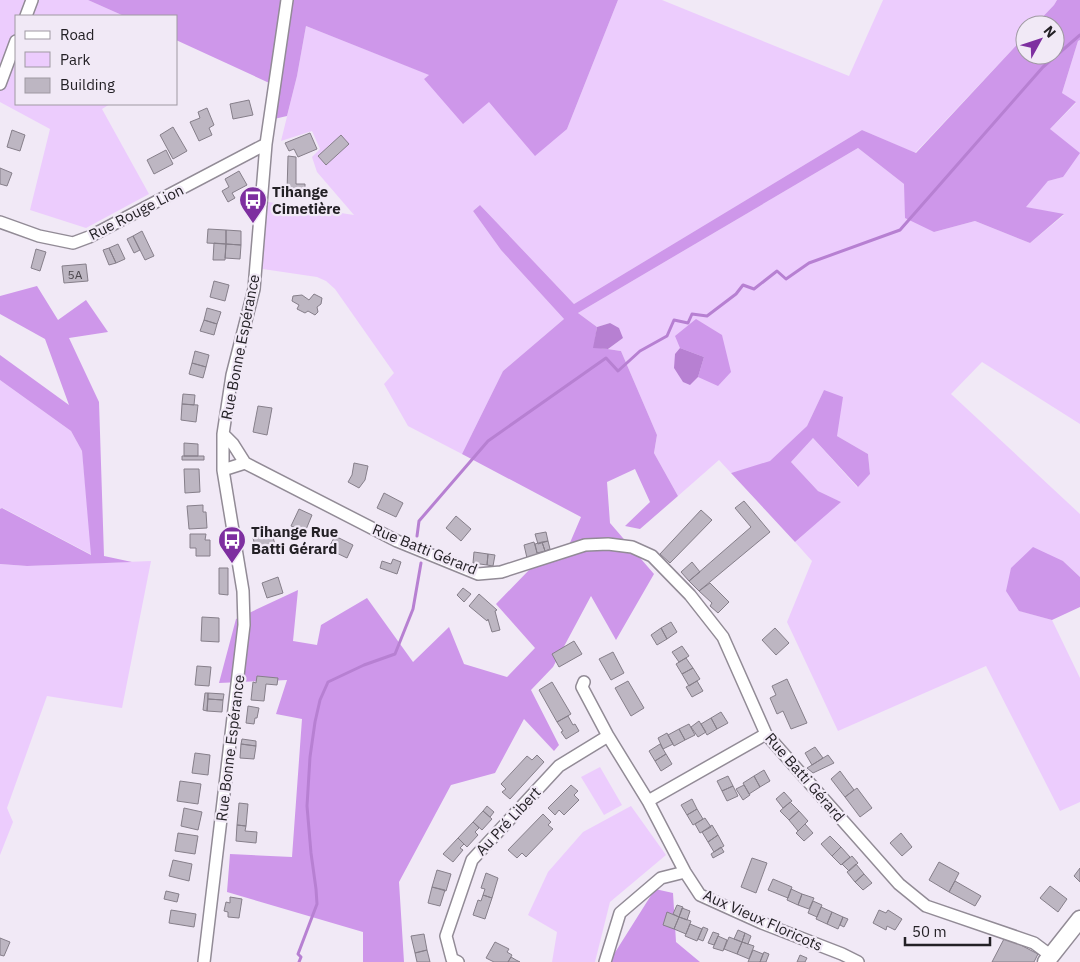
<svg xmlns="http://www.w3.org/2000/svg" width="1080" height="962" font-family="'IBM Plex Sans',sans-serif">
  <rect width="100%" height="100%" fill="#f1e9f6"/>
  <!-- green -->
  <path fill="#ecccfd" d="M0 0H88L124 16H16V104H110L102 109 149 194 86 228 30 210 50 129 0 102Z
    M618 0H662L849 76 883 0H1057L1054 5 1035 25H1025V36L915 153 862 130 574 304 480 205 473 211 501 250 564 319 503 371 462 454 408 426 384 384 394 373 335 289 326 281 317 277 256 268 262 201 354 215 317 172 312 157 320 149 312 131 281 141 297 76 306 26 430 75 424 79 567 129Z
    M1080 40V424L982 362 951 394 1080 514V577L1063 561 1020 611 1052 620 1080 678V802L1060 811 986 666 838 731 787 622 812 561 795 542 840 502 818 491 791 462 813 438 857 487 870 474 868 454 837 436 824 390 807 426 770 462 731 473 719 460 678 496 654 453 657 435 621 351 608 349 623 338 610 323 597 327 578 313 858 148 904 184 934 232 975 221 1030 243 1064 215 1025 207 1048 181 1063 177 1050 129 1076 103 1062 93 1078 41Z
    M0 380 71 431 82 451 92 555 3 508 0 509Z
    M151 561 122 708 47 696 7 808 13 822 0 855V564L27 566Z
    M600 767 622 805 604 815 581 777Z
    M631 806 666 855 610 902 595 962H552L557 932 528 915 548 872 583 832Z"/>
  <!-- forest -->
  <path fill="#ce97ea" d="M88 0H618L567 129 535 156 489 102 463 124 424 79 429 75 306 26 297 76 287 116 274 119 278 87 176 40V16H124Z
    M1057 0H1080V40L1078 41 1062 93 1076 102 1050 129 1080 153 1063 177 1048 181 1026 207 1064 214 1030 243 975 221 934 232 905 218 904 184 858 148 578 313 597 327 594 347 621 351 657 435 654 453 678 496 640 529 625 526 650 502 635 469 607 482 610 523 654 574 616 640 591 596 553 667 531 690 559 745 554 751 524 719 495 773 451 785 399 882 404 962H363V932L227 892 230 854 292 857 302 719 276 714 287 680 219 683 236 619 298 590 293 641 317 645 321 625 367 598 413 662 449 627 464 664 507 677 535 648 496 604 530 569 563 559 581 517 462 454 503 371 564 319 501 250 473 211 480 205 574 304 862 130 916 153 1025 36V55H1055V25H1035L1054 5Z
    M37 286 58 320 86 300 108 332 69 338 99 402 104 556 132 562 27 566 0 564V509L2 508 91 555 82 451 71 431 0 380V355L69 405 45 339 0 314V296Z
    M696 319 722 335 731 372 718 386 698 377 704 357 680 348 675 336Z
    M824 390 843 397 837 436 868 454 870 474 858 487 813 438 791 462 818 491 841 502 795 542 731 473 770 461 807 426Z
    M1033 547 1063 561 1080 577V607L1052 620 1019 611 1006 591 1011 568Z
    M655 889 673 893 676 942 700 962H609Z"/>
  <!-- water -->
  <path fill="#b780d2" d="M610 323 619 328 623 338 608 349 593 348 597 327Z
    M680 348 704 357 698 377 690 385 683 382 674 368 675 354Z"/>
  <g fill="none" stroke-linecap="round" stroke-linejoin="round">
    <!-- stream -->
    <path stroke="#b780d2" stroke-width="3" d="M417 536 419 521 488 441 606 358 618 371 640 351 667 336 674 320 688 323 692 314 707 316 736 294 743 285 754 289 777 271 786 279 809 263 900 230 1043 67 1080 35
      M299 962 301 957 298 954 317 904 316 889 311 853 307 806 310 757 315 722 320 700 328 682 364 665 395 654 413 609 421 563"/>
  </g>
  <!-- building -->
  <path fill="#bdb6c2" stroke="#867f8a" d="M249 100 253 115 233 119 230 104Z
    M207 108 214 125 209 128 212 135 199 141 190 122 200 118 198 112Z
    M173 127 187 151 173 159 160 135Z
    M12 130 25 135 20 151 7 147Z
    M310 133 317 149 298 157 294 149 289 151 285 143Z
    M341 135 349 144 326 165 318 156Z
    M166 150 173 164 154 174 147 160Z
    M288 156 296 157V184H305V196H293V192H287Z
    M0 168 12 173 7 186 0 184Z
    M239 171 247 185 232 193 235 198 228 202 222 191 229 187 225 179Z
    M208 229 226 230V244L207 243Z
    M226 230 241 231V245L226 244Z
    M142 231 154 256 145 260 133 236Z
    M133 236 140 250 134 253 127 239Z
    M214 243 226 244 225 260H213Z
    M118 244 125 259 116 263 109 248Z
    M226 244 241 245 240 259 225 258Z
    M109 248 116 263 109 265 103 250Z
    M36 249 46 252 40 271 31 268Z
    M86 264 88 281 64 283 62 266Z
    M214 281 229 285 225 301 210 297Z
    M314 294 322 298 321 304 317 307 318 312 315 315 308 311 305 313 297 309 299 305 292 301 293 296 302 295 309 300Z
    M207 308 221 312 217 324 204 320Z
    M204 320 217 324 214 335 200 331Z
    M195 351 209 355 206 367 192 363Z
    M192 363 206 367 203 378 189 374Z
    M183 394 195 395 194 405 182 404Z
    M182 404 198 405 196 422 181 420Z
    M258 406 272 408 267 435 253 432Z
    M184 443 198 444V456H184Z
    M182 456H204V460H182Z
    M354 463 368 466 365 480 359 488 348 482 352 475Z
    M184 469H199L200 492 185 493Z
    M384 493 403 503 396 517 377 508Z
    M744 501 770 532 699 591 689 581 751 527 735 508Z
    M203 505V512H206L207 528 189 529 187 506Z
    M299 509 312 515 305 532 291 526Z
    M701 510 712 520 670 563 660 554Z
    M456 516 471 529 461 541 446 528Z
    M546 532 548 541 538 544 535 534Z
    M272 533 276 549 257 554 253 538Z
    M190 534H206L205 540H210V556H196V548H190Z
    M335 536 353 545 347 558 328 549Z
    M548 541 550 549 545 551 542 542Z
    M534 542 538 556 527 558 524 545Z
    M542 542 545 551 537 553 535 544Z
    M474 552 488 554 487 565 473 563Z
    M488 554 495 555 493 566 487 565Z
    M393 559 401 562 397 574 380 568 382 561 391 564Z
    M692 562 700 572 689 581 681 572Z
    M219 568H228V595L219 594Z
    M278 577 283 593 267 598 262 583Z
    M710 583 729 602 718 613 710 606 712 603 699 591Z
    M463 588 471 594 464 602 457 595Z
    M479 594 497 610 495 611 500 630 492 632 488 619 487 621 469 606Z
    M202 617 219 618V642L201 641Z
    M671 622 677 632 667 639 661 628Z
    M661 628 667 639 657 645 651 635Z
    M775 628 789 643 776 655 762 640Z
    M574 641 582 654 559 667 552 654Z
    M682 646 689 656 679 662 672 652Z
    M613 652 624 673 611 680 599 659Z
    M686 658 693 668 682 674 676 664Z
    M197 666 211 667 209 686 195 685Z
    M693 668 700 679 689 686 682 674Z
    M257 676 278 678 277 685 266 684 264 701 251 700 253 682 256 683Z
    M787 679 807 723 791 729 783 711 777 714 770 698 776 695 772 686Z
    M628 681 644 708 631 716 615 688Z
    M697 681 703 691 692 697 686 687Z
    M552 682 571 714 557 722 539 690Z
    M205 693H208L207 711 203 710Z
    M208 693 224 694 223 700 208 699Z
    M208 699 223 700 222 712 207 711Z
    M248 706 259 708 257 718H255L254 724 246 723Z
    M721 712 728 723 717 729 711 718Z
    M568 716 573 725 575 724 579 731 566 739 561 732 563 731 557 722Z
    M711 718 717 729 707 735 701 724Z
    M699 721 706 732 698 737 691 727Z
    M689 724 695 735 685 740 679 729Z
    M679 729 685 740 674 746 668 735Z
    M667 733 673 744 663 749 658 738Z
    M242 739 256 741V746L241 744Z
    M241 744 256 746 254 759 240 758Z
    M660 744 666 754 655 761 649 751Z
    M815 747 823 758 812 765 805 753Z
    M195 753 210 755 208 775 192 773Z
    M666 754 672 764 661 771 655 761Z
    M537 755 544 762 510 799 502 792 506 789 501 784 527 756 532 760Z
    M828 755 834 763 813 773 807 768Z
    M764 770 770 781 760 787 754 776Z
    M840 771 854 790 845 797 831 779Z
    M728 776 733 786 722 791 717 781Z
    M754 776 760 787 749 794 743 783Z
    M180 781 201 784 198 804 177 801Z
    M571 785 578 791 574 795 579 800 564 815 559 810 555 815 548 808Z
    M744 785 750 795 743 800 736 789Z
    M733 786 738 796 727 801 722 791Z
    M857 788 872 808 860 817 845 797Z
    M784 792 792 801 783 808 776 799Z
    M692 799 697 809 687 815 681 805Z
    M790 802 799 811 789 820 780 811Z
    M239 803 248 804 246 826 237 825Z
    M487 806 494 812 490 817 483 811Z
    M184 808 202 812 198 830 181 826Z
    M697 809 703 819 693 825 687 815Z
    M483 811 492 819 482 830 473 822Z
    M799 811 808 821 798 831 789 820Z
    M543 814 551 822 548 825 553 829 526 857 522 853 517 858 508 850Z
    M705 818 711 827 700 833 695 824Z
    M473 822 479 828 475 832 478 835 467 847 458 838Z
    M805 824 813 833 804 841 796 833Z
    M237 825 246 826 245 831 257 832 256 843 236 841Z
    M712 825 718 835 708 842 702 832Z
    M178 833 198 836 195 854 175 851Z
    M901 833 912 847 902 856 890 843Z
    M718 835 724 846 714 852 708 842Z
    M830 836 841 847 832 856 821 844Z
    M458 838 464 844 460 848 463 850 453 862 443 854Z
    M721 847 724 852 713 858 711 854Z
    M841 847 850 857 841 865 832 856Z
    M852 856 858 863 849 871 842 864Z
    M752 858 767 863 756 893 741 887Z
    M173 860 192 864 189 881 169 876Z
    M939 862 959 873 949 892 929 880Z
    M856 864 864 874 855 882 847 872Z
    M1080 868V882L1074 876Z
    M437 870 451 874 446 891 432 887Z
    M486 873 498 878 492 898 483 895 485 889 481 888Z
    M864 874 872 883 863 890 855 882Z
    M773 879 792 887 788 898 768 890Z
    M955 881 981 896 975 906 949 892Z
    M1050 886 1067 899 1058 912 1040 898Z
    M432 887 445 890 440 906 428 903Z
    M791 889 802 894 798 905 787 900Z
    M166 891 179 894 177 902 164 899Z
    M802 894 814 898 809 909 798 905Z
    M483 895 492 898 485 919 473 915 478 900 481 901Z
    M230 897 242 899 239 918 228 917V912L224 911 226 902 230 903Z
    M813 901 822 905 817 917 808 913Z
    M677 905 683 907 679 917 673 914Z
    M821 907 832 912 827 924 816 919Z
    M682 908 690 911 687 920 679 917Z
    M171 910 196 914 194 927 169 923Z
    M879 910 886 913 888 910 902 919 895 930 887 926 886 930 873 923Z
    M667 912 679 917 674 929 663 925Z
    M832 912 843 917 838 929 827 924Z
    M679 917 691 921 686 934 674 929Z
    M843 917 848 919 844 927 840 925Z
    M690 924 702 929 697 941 685 936Z
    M703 927 708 929 703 941 698 939Z
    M738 930 745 933 742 942 734 939Z
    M713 932 719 934 714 945 708 943Z
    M745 933 751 936 748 944 742 942Z
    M424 934 427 950 415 953 411 936Z
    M718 936 727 940 723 951 713 948Z
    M729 937 742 942 737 954 724 949Z
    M1005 937 1038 954 1034 962H992Z
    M0 938 10 942 4 956 0 955Z
    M495 942 509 949 507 952 512 955 508 962H494L486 958Z
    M742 942 754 946 749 959 737 954Z
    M427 950 430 962H417L415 953Z
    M753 950 763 954 760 962H748Z
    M764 952 769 954 766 962H760Z
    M800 955 807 958 805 962H797Z
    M511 957 516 960 520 962H508Z"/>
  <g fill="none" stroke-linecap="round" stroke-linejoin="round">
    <!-- street casing -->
    <g stroke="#928b96" stroke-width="14">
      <path id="street" d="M26 16 32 0
        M0 84 16 41
        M0 222 39 236 73 243 89 237 266 144
        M223 434 233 444 245 463
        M223 470 245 463 397 541 478 574 501 572 585 545 608 544 632 547 652 556 690 595 723 637 766 734 899 884 926 906 1034 943 1050 955
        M584 682 582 687 608 736
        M648 801 766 734
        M204 962 244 625 243 591 223 470V434L232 375 254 289 266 144 287 0
        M458 962 452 959 446 936 472 860 559 766 608 736 648 801 685 872 700 895 762 923 842 954 858 962
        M605 962 620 913 661 878 685 872"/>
    </g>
    <!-- secondary casing -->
    <g stroke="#928b96" stroke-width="19">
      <path id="secondary" d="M1046 962 1080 919"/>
    </g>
    <!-- street -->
    <use href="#street" stroke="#fff" stroke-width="11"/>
    <!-- secondary -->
    <use href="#secondary" stroke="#fff" stroke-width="16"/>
  </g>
  <!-- icons -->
  <defs>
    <g id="bus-pin" transform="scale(1.4375)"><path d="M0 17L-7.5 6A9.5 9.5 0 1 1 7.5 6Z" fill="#7e2fa0" stroke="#f1e9f6"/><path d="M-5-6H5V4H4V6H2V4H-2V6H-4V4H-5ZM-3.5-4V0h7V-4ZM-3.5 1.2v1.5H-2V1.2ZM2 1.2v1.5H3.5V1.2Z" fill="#fff"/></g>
  </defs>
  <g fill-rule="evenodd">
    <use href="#bus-pin" x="253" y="200"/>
    <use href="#bus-pin" x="232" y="540"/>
  </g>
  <g text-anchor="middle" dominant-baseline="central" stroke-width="4.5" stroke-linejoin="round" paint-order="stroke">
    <!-- number labels -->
    <g font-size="12" fill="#4a464c">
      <text x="75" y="274">5A</text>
    </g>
    <!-- poi labels -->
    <g font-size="15" font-weight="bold" fill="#232025" stroke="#f1e9f6" text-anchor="start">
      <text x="272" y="191">Tihange<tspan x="272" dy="17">Cimetière</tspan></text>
      <text x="251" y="531">Tihange Rue<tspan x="251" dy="17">Batti Gérard</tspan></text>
    </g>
    <!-- street labels -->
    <g font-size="15" fill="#232025" stroke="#f1e9f6">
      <text transform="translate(136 212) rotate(-27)">Rue Rouge Lion</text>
      <text transform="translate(240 347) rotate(-79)">Rue Bonne Espérance</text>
      <text transform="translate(425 549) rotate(22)">Rue Batti Gérard</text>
      <text transform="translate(230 748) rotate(-83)">Rue Bonne Espérance</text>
      <text transform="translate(805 777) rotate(49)">Rue Batti Gérard</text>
      <text transform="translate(508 821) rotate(-47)">Au Pré Libert</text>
      <text transform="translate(763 920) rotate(24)">Aux Vieux Floricots</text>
    </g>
  </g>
  <!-- legend -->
  <rect x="15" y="15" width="162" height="90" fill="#f1e9f6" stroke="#9f99a2"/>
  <rect x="25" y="31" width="25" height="8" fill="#ffffff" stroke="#9f99a2"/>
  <text x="60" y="40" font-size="15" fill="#232025">Road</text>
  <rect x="25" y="52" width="25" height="15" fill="#ecccfd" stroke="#9f99a2"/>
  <text x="60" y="65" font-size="15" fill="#232025">Park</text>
  <rect x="25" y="78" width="25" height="15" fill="#bdb6c2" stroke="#9f99a2"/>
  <text x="60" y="90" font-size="15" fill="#232025">Building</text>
  <!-- north arrow -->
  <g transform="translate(1040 40) rotate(50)"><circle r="24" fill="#f1e9f6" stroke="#9f99a2"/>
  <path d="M0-4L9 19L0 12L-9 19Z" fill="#7e2fa0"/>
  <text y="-8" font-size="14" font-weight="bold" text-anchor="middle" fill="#232025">N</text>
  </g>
  <!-- scale -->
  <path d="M905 937v8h85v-8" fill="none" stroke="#232025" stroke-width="2.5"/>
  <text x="912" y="937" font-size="15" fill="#232025" stroke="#f1e9f6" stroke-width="4" paint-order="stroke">50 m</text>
</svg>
